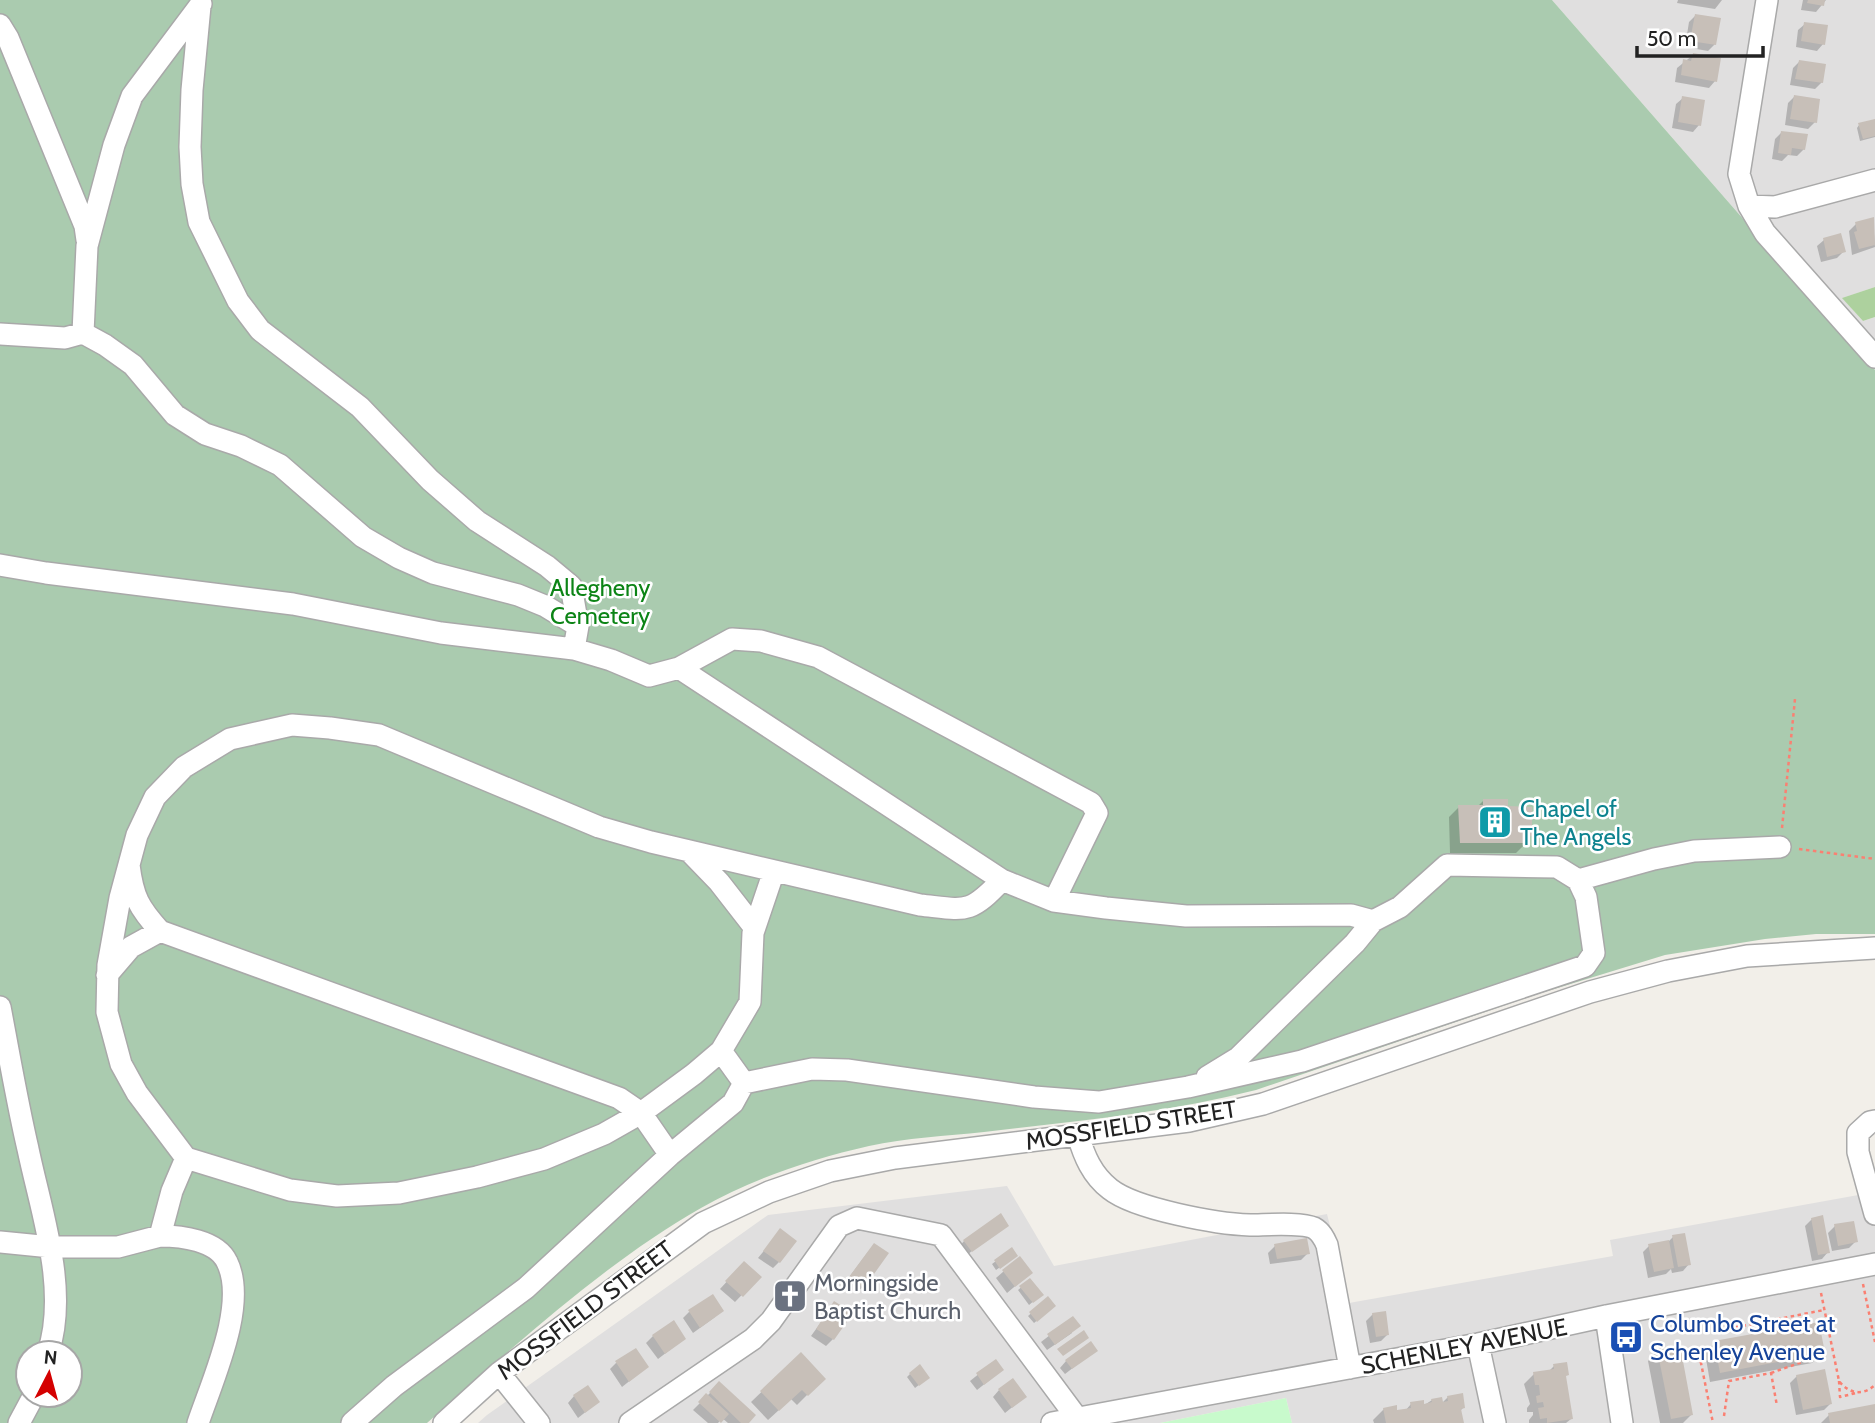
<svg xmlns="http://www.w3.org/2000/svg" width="1875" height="1423" font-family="Cabin,sans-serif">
  <rect width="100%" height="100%" fill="#f2efe9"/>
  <!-- residential -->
  <path fill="#e0dfdf" d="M1552 0H1875V287L1843 298 1863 321 1875 317V370Z
    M1007 1186 1054 1266 1327 1214 1349 1303 1613 1256 1610 1240 1875 1192V1423H1292L1286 1398 1160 1423H478L487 1415 768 1215Z"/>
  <!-- forest -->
  <path fill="#add19e" d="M1875 287V317L1863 321 1842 298Z"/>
  <!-- cemetery -->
  <path fill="#aacbaf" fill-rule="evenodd" d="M0 0H1552L1875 370V934H1816L1765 939 1665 955 1538 994 1256 1090C1167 1113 1075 1121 984 1132 946 1136 906 1138 869 1146 811 1159 752 1179 701 1208 600 1266 514 1347 427 1423H0ZM28 1353H70V1395H28Z"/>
  <!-- park -->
  <path fill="#c8facc" d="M1286 1398 1292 1423H1160Z"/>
  <!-- shadow -->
  <path fill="#0003" d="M1678 0H1722L1715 9 1677 3Z
    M1803 0H1826L1816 12 1801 10Z
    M1695 16 1715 44 1708 51 1685 47 1689 22Z
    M1805 24 1823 44 1817 51 1796 47 1798 30Z
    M1693 55 1715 81 1709 88 1675 82 1677 68Z
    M1799 62 1822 82 1815 89 1790 85 1793 68Z
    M1794 97 1815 122 1808 129 1785 125 1788 103Z
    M1683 98 1699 125 1693 132 1672 128 1676 104Z
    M1875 124V137L1860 141 1857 128 1859 125Z
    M1782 132 1804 149 1797 156 1788 155 1782 161 1772 159 1775 139Z
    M1873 220 1875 247 1852 255 1849 231 1856 224Z
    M1824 240 1844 251 1837 258 1821 262 1817 246Z
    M1484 800 1506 808 1530 836 1526 843 1516 853H1450L1449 817 1459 807H1477Z
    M1812 1219 1828 1252 1822 1259 1812 1261 1805 1226Z
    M1007 1225 964 1257 958 1248 964 1241Z
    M1835 1226 1856 1241 1849 1248 1832 1251 1828 1233Z
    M780 1231 779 1262 773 1268 758 1258Z
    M1673 1237 1689 1264 1683 1271 1672 1273 1671 1269 1666 1274 1648 1278 1643 1252 1649 1246 1667 1243Z
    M1275 1246 1308 1253 1301 1260 1270 1264 1268 1253Z
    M1011 1250 1013 1258 996 1270 992 1264Z
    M868 1252 863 1287 856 1293 844 1284Z
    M1019 1258 1031 1273 1007 1293 996 1278Z
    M744 1263 759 1277 735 1302 720 1289Z
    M1030 1280 1041 1295 1029 1305 1018 1290Z
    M1048 1299 1054 1306 1034 1323 1028 1316Z
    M835 1303 833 1339 826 1346 811 1336Z
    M689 1312 715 1317 693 1333 683 1318Z
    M1373 1314 1388 1334 1381 1341 1370 1343 1366 1321Z
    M1072 1318V1333L1047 1350 1041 1342Z
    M653 1336 684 1339 658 1359 646 1343Z
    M1715 1343 1823 1353 1812 1363 1710 1382 1705 1353Z
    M1096 1350 1065 1374 1060 1368 1066 1361Z
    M1658 1351 1691 1415 1683 1423H1660L1648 1361Z
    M800 1355 823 1379 797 1405 791 1399 768 1420 751 1402Z
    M995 1361 1002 1370 977 1390 970 1381Z
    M616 1363 647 1367 622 1387 610 1369Z
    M1554 1366 1571 1419 1566 1423H1529V1420L1533 1415V1412H1527V1408L1530 1404 1524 1384 1534 1374 1549 1371Z
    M910 1374 925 1380 915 1388 907 1377Z
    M1797 1376 1830 1404 1824 1410 1796 1415 1790 1383Z
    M719 1384 746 1423H728L722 1418 718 1423H708L693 1410Z
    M999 1390 1025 1397 1005 1413 993 1397Z
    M574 1396 598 1402 578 1418 568 1403Z
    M1448 1397 1464 1407 1460 1411 1462 1423H1374L1373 1420 1384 1409 1396 1412 1405 1411 1411 1404 1423 1406 1432 1400 1441 1404Z
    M1875 1406V1423H1821L1829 1415Z"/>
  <!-- building -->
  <path fill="#c7bfb8" d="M1808 0H1825L1824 6 1807 3Z
    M1695 14 1721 18 1716 45 1690 41Z
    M1804 22 1828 25 1825 45 1801 41Z
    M1693 53 1721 58 1717 82 1681 75 1683 59 1691 61Z
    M1799 60 1826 64 1823 83 1795 79Z
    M1794 95 1820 99 1817 123 1790 119Z
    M1682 96 1705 100 1701 126 1678 122Z
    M1875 119V136L1863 139 1858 123Z
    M1781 131 1808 134 1805 150 1792 148 1791 155 1778 153Z
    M1874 217 1875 245 1859 249 1854 232 1857 231 1855 222Z
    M1841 233 1846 252 1827 257 1823 238Z
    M1483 799H1508V806L1532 807V836L1528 837V843H1460L1458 805H1483Z
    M1001 1213 1009 1226 972 1252 963 1240Z
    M1823 1215 1830 1253 1818 1255 1811 1218Z
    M1854 1221 1858 1242 1838 1246 1834 1224Z
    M780 1228 797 1241 780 1263 763 1251Z
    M1685 1233 1691 1265 1678 1267 1672 1235Z
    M1307 1238 1310 1254 1277 1259 1274 1244Z
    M1669 1240 1674 1268 1654 1272 1648 1244Z
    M874 1243 889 1253 864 1288 849 1277Z
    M1012 1247 1018 1256 1000 1269 994 1260Z
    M1020 1256 1033 1273 1015 1287 1002 1270Z
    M744 1261 762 1277 743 1297 725 1281Z
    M1030 1278 1044 1295 1033 1303 1019 1286Z
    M713 1294 724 1311 700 1328 688 1310Z
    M1048 1296 1056 1306 1037 1322 1029 1312Z
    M834 1301 853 1313 834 1340 816 1329Z
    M1386 1311 1389 1335 1376 1337 1372 1313Z
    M1073 1316 1081 1326 1055 1345 1047 1334Z
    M674 1320 686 1339 665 1354 652 1335Z
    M1819 1322 1825 1353 1720 1373 1714 1341Z
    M1084 1330 1089 1338 1063 1356 1057 1349Z
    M1091 1341 1098 1351 1072 1369 1065 1360Z
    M1680 1345 1693 1415 1671 1419 1657 1349Z
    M636 1348 649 1367 629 1382 615 1361Z
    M801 1352 826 1379 808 1396 802 1390 779 1411 760 1391Z
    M996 1359 1004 1370 984 1385 976 1373Z
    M1567 1362 1569 1375 1566 1376 1573 1419 1547 1423V1418L1540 1419 1538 1408 1544 1407 1543 1402 1537 1403 1536 1396 1540 1395 1539 1385H1535L1533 1372 1554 1369 1553 1364Z
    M920 1364 930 1378 919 1386 909 1373Z
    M1825 1369 1832 1404 1803 1410 1796 1375Z
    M1013 1378 1027 1397 1012 1408 998 1389Z
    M719 1381 756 1415 749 1423H741L709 1392Z
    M588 1385 600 1402 585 1413 573 1395Z
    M706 1393 729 1414 721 1423 698 1402Z
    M1463 1393 1465 1408 1461 1409 1464 1423H1386L1383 1408 1397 1405V1410L1411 1408 1410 1402 1424 1400V1404L1432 1402 1431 1399 1442 1397 1443 1402 1448 1401 1447 1396Z
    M1875 1404V1423H1830L1828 1413Z"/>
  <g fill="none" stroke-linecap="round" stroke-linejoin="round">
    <!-- minor casing -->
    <g stroke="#a9a9a9" stroke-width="24">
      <path id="minor" d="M1767 0 1739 174 1749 206 1765 233 1875 357
        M200 6 192 90 190 147 192 184 199 222 238 301 260 330 360 407 430 480 477 521 547 566 571 586 578 626 574 649
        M0 25 8 38 85 226 87 240
        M1749 206 1775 207 1875 180
        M83 333 87 246 114 145 132 96 201 4
        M0 334 65 338 83 333 105 345 133 365 175 415 205 434 241 446 280 465 363 537 399 558 433 573 518 595 545 606 578 626
        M0 565 46 573 293 604 441 633 574 649 611 660 649 676 679 668 1002 880 1054 901 1106 908 1186 916 1351 915 1373 921 1400 907 1447 865 1557 867 1578 880 1586 897 1594 953 1585 966 1302 1061 1188 1087 1099 1102 1034 1097 847 1070 812 1069 744 1083 733 1103 670 1155 641 1113 619 1098 160 931C139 908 133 897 129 865
        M679 668 732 639 761 641 818 657 1091 803 1097 813 1054 901
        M689 851 719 882 754 927
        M774 871 753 933 750 1002 721 1051 694 1074 641 1113 604 1134 544 1159 477 1177 399 1193 337 1196 290 1190 186 1158 137 1093 121 1064 107 1012 108 965 120 898 137 835 155 797 184 767 230 739 292 725 330 728 379 735 599 827 651 842 920 905C966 910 969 915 1002 880
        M1578 880 1654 859 1694 851 1780 847
        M107 975 131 947 160 931
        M0 1007C9 1054 17 1102 28 1149 41 1212 69 1289 48 1353
        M721 1051 744 1083
        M1207 1077 1238 1058 1355 943 1373 921
        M1875 1121 1870 1122 1858 1133V1152L1875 1214
        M1078 1135C1084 1156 1092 1175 1110 1189 1135 1209 1217 1224 1250 1225 1265 1225 1301 1222 1314 1228 1321 1232 1324 1238 1327 1245L1350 1368
        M160 1236C181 1236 217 1240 227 1262 248 1304 212 1381 198 1423
        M0 1242 51 1247H118L160 1236 172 1191 186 1158
        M1606 1316 1622 1423
        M1478 1344 1495 1423
        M499 1373 539 1423
        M19 1423 34 1395
        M352 1423 394 1386 526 1288 670 1155
        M444 1423 499 1373 703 1223 769 1192 830 1171 895 1158 1189 1121 1263 1104 1590 992 1668 971 1747 956 1875 948
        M630 1423 753 1339 771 1321 839 1226 857 1218 941 1235 1077 1418
        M1052 1423 1478 1344 1606 1316 1875 1264"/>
    </g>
    <!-- path -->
    <path stroke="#fa8072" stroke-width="2.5" stroke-dasharray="3.5 3.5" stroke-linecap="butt" d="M1782 828 1795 699
      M1799 849 1875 859
      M1863 1284 1875 1342
      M1821 1293 1839 1381C1849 1394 1863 1396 1875 1385
      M1722 1330 1824 1310
      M1698 1348 1713 1423
      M1771 1373 1802 1362
      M1839 1381 1840 1397 1856 1393
      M1724 1416 1729 1381 1771 1373 1777 1406"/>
    <!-- minor -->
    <use href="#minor" stroke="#fff" stroke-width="21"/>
  </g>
  <!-- icons -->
  <defs>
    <g id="building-square" transform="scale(1.75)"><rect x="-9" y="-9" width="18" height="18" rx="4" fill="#0f9aa8" stroke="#fff"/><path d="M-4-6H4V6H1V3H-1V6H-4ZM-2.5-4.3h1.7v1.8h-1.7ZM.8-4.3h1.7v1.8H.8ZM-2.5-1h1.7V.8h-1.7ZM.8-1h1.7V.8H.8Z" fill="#fff"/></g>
    <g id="church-square" transform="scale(1.75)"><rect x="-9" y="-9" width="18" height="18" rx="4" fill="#6b7280" stroke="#fff"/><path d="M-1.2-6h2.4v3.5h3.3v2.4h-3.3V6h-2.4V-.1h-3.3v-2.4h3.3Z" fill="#fff"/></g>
    <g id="bus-square" transform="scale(1.75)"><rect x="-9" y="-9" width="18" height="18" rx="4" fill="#1a4fb4" stroke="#fff"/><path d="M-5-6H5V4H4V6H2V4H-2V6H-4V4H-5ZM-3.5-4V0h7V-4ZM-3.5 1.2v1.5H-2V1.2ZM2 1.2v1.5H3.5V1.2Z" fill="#fff"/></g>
  </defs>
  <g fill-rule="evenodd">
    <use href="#building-square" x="1495" y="822"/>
    <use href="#church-square" x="790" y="1296"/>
    <use href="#bus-square" x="1626" y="1337"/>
  </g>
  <g text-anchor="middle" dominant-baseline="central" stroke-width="5" stroke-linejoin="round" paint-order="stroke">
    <!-- park labels -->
    <g font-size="24" fill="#0c8416" stroke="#fff">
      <text x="600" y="587">Allegheny<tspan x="600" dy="28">Cemetery</tspan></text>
    </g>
    <!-- culture labels -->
    <g font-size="24" fill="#0d838f" stroke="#fff" text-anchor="start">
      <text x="1520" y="808">Chapel of<tspan x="1520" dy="28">The Angels</tspan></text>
    </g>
    <!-- street labels -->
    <g font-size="24" fill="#222" stroke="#fff">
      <text transform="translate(1131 1125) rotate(-9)">MOSSFIELD STREET</text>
      <text transform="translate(585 1310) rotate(-37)">MOSSFIELD STREET</text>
      <text transform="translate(1464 1346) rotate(-11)">SCHENLEY AVENUE</text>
    </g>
    <!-- worship labels -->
    <g font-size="24" fill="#5b616d" stroke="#fff" text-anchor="start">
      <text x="814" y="1282">Morningside<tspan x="814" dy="28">Baptist Church</tspan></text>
    </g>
    <!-- transit labels -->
    <g font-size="24" fill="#164399" stroke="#fff" text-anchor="start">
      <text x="1650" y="1323">Columbo Street at<tspan x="1650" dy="28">Schenley Avenue</tspan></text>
    </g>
  </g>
  <!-- north arrow -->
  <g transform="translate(49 1374) rotate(6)"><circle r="33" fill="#ffffff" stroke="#a7a7a7" stroke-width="2"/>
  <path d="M0-5L12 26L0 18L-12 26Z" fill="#d40000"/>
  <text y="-10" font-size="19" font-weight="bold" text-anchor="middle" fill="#222222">N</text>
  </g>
  <!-- scale -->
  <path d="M1637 46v10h126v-10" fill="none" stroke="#222222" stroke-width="3.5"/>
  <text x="1647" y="46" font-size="21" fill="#222222" stroke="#ffffff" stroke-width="5" paint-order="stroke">50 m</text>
</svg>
